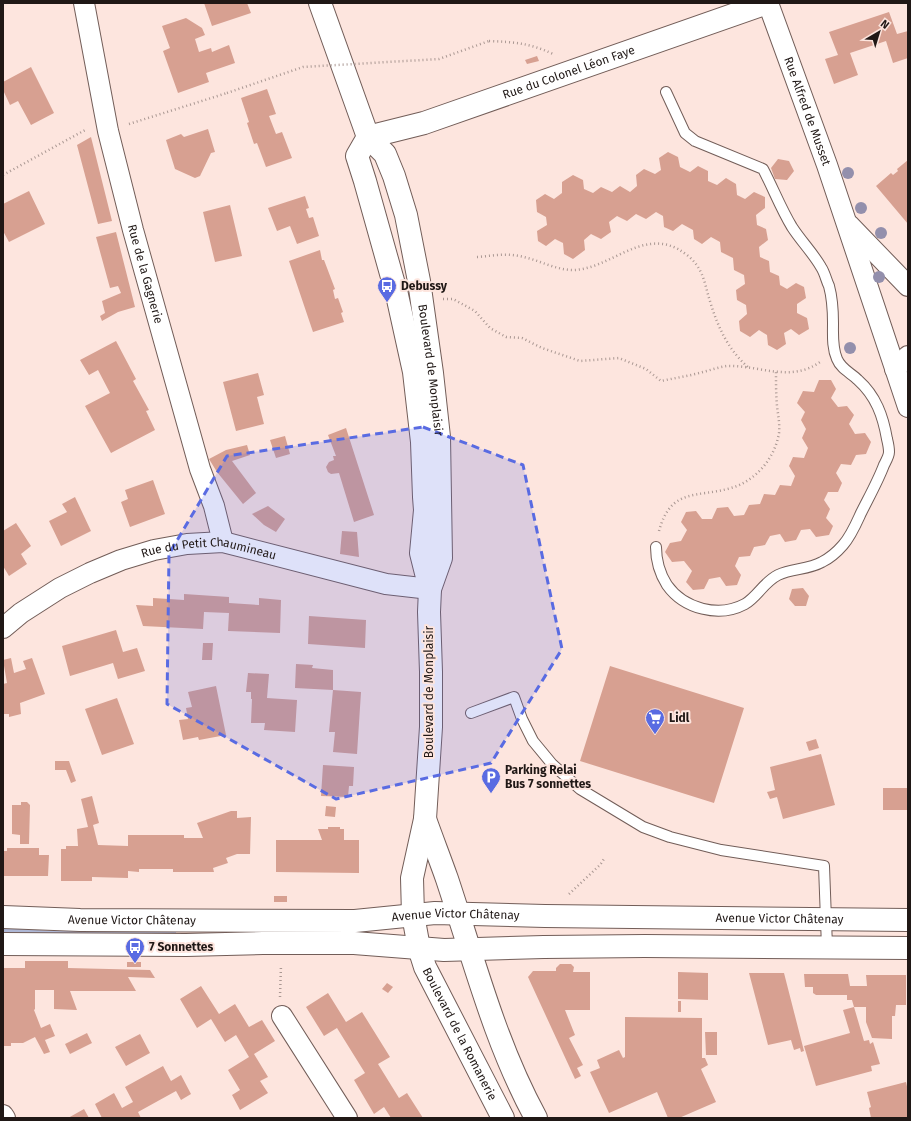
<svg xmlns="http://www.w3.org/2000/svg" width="911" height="1121" font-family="'Fira Sans',sans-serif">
  <rect width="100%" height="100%" fill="#fde5de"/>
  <!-- green -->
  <path fill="#aeb7d5" d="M3 928 54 931 176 932V937L3 935Z"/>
  <!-- building -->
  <path fill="#d7a091" d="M204 3H247L251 13 212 26Z
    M889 12 897 34 908 31V58L893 63 886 41 850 53 858 75 834 84 825 59 838 55 829 32Z
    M186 18 202 28 205 35 195 39 199 52 211 48 212 52 229 45 235 63 206 73 209 82 178 93 163 51 170 48 162 26Z
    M537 56 539 61 527 64 525 60Z
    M31 67 54 113 31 125 18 101 10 105 3 90V82Z
    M267 89 276 114 269 116 276 134 282 132 292 158 266 167 257 143 254 144 247 123 249 122 241 98Z
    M208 129 215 152 211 153 200 176 195 178 175 169 166 140 181 134 184 137Z
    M91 137 112 221 98 224 77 145Z
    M668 152 678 157 680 167 690 172 698 166 708 171V181L717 185 726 178 736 184 737 195 745 199 754 192 765 197V208L756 215 757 225 766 229 768 240 759 247 760 257 769 261 770 272 779 276 780 285 787 289 796 283 804 287 806 298 797 304V313L807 318 809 329 799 335 791 329 784 333 786 344 777 350 768 345 767 335 759 330 750 337 740 331 739 321 747 314 746 305 737 300 736 290 745 284 744 275 734 270 733 258 721 252 720 242 711 237 702 244 694 239 693 230 682 224 673 231 664 227 663 216 656 212 646 219 636 214 627 221 617 216 609 222 611 232 601 239 591 234 584 240 585 250 573 259 564 254 563 243 555 239 546 246 538 241 537 231 547 225 546 217 537 212 536 200 545 194 554 199 562 193V182L573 175 583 180 584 189 593 193 601 187 612 192 620 186 630 192 637 186 636 175 644 169 655 174 661 170 659 158Z
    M778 159 789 161 794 171 787 180 775 179 771 168Z
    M908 160V224L876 186 891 173 893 175 898 171 897 169Z
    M29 191 45 224 9 242 3 231V204Z
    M305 196 309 208 306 209 309 218 313 217 319 236 297 244 290 226 277 231 268 208Z
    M230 205 242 256 215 262 203 212Z
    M116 232 135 307 118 312 102 321 100 316 105 313 102 301 121 293 118 286 110 288 96 237Z
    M320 250 322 260H324L335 289 333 290 335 299 338 298 343 312 341 313 344 322 313 332 289 261Z
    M116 341 136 379 133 381 149 410 146 411 155 430 111 453 85 406 110 393 98 370 89 375 80 360Z
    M258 373 264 395 257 397 264 424 236 431 223 382Z
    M819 380H831L836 389 831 398 838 407 847 406 854 415 849 424 855 434 865 433 871 442 866 454 856 455 851 465 841 464 836 473 842 483 838 492H828L824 500 830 509 826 518 833 526 829 535 816 537 810 529 801 530 796 540 785 542 780 534 770 536 765 545 754 547 750 556 739 557 735 566 741 575 737 585 726 586 720 577 709 579 704 589 693 590 686 582 692 571 684 561 672 562 665 552 670 543 681 541 687 530 681 522 686 512 696 511 702 519H712L717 508 728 507 734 516 744 515 749 505 760 504 764 494 775 495 780 485 791 486 795 476 789 466 793 457 804 458 808 448 802 438 806 429 801 420 805 412 797 403 803 391 814 392Z
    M346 428 374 515 354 522 339 473 331 474 328 472 326 467 329 462 334 460 333 456H336L328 435Z
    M285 436 290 454 276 458 270 440Z
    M247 445 250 455 232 461 256 493 243 504 217 472 209 459 226 450Z
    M153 480 165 514 130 527 121 502 128 499 125 490Z
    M75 497 91 531 61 546 49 521 67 512 62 504Z
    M268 506 285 519 276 532 264 525 252 514Z
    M16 523 31 546 21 554 27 564 9 576 3 566V531Z
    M342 531 357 532 359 557 340 554Z
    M803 588 809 596 806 606H795L789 599 792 589Z
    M184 594 229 597V603L259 605V598L281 600 280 633 228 631 229 613 204 612 203 629 143 626 136 605 153 606V598L184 600Z
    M309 616 366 620 365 648 308 644Z
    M116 630 123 652 137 648 145 671 118 679 113 663 70 676 62 646Z
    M203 643H213L212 660H202Z
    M11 658 14 673 26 669 23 661 32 658 45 694 20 703 21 714 9 717V714H3V684L7 683 3 660Z
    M296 664 313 665 312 668 333 670V690L295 688Z
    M610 666 744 708 714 803 580 761Z
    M248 673 269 674 267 698 297 700 295 732 264 730 265 723H251L252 699H251V692H246Z
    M216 686 226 735 199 740 198 737 183 740 179 720 188 719 186 708 192 707 188 692Z
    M333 690 361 692 357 754 333 752 335 732H329Z
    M117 698 134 744 102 755 85 709Z
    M816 739 819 748 809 751 806 742Z
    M821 754 835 805 783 819 777 797 770 799 767 792 775 790 770 767Z
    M55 761H69L76 781 71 783 66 770H55Z
    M323 765 354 767 353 786H349L348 797 321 796Z
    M883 788H908V810H883Z
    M92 796 99 823 93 825 98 845 128 846V835H184V838H203L197 823 231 811H237V818L251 817 250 854H237L226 858 228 863 213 868 214 872H173V869H139V872L128 871V878L92 877V881H61V849H66V846H78L77 829 88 827 81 799Z
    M21 802H27L30 805 29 844H20V835L12 834V805H21Z
    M326 806 336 807 335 817 325 816Z
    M328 827H340V829H344V840H359V873L276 872V840H322L318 829H328Z
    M7 848H39V855H49L48 876H3V851H7Z
    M274 896H287V902H274Z
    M25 961H68V968L150 970 155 978 128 977 136 991H70L77 1010 54 1009V990H35V1009L34 1010 41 1028 50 1024 55 1036 45 1040 50 1052 44 1054 35 1037 23 1043H11V1046H3V968H25Z
    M127 962H141V967H127Z
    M560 964H571L574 967 573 972H590V1010H565L575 1035 569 1038 583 1065 577 1068 581 1076 575 1079 528 977 533 971H556V968Z
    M678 972 708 973V1000L678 999Z
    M749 973H784L804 1051 801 1052 800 1048 794 1050 791 1040 768 1045Z
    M804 974H848L850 986H867L866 975H906V1005H896L895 1016H892V1039L872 1038 866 1022V1007H854L852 1000H847V995H816L813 993V987H805Z
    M387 983 393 987 388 993 382 989Z
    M201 986 219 1014 235 1004 249 1027 262 1020 275 1041 254 1054 268 1077 260 1081 268 1093 240 1110 232 1095 240 1090 228 1070 249 1057 236 1035 225 1042 211 1019 197 1028 180 999Z
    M328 993 346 1022 362 1012 390 1057 378 1064 399 1098 407 1093 423 1118H391L384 1107 374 1114 354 1080 365 1073 337 1028 324 1036 306 1007Z
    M678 1001H681V1012H678Z
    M854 1007 864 1041 869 1040 870 1044 873 1042 880 1064 871 1066 872 1071 816 1086 804 1046 850 1033 843 1010Z
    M625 1017 702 1018V1058H705L708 1065 701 1069 716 1102 679 1118H668L657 1092 609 1113 590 1072 600 1068 597 1060 619 1050 623 1058 625 1057Z
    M705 1032H717V1055H706Z
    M87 1033 92 1043 70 1054 65 1044Z
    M140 1034 150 1053 126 1066 115 1047Z
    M163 1066 171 1081 181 1075 191 1094 181 1100 176 1091 138 1112 141 1118H102L95 1104 114 1093 122 1108 133 1102 125 1087Z
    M906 1082 908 1091V1118H871L869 1108 871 1107 867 1092Z
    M84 1109 89 1118H68Z"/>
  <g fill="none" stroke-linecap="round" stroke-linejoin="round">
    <!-- lane casing -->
    <g stroke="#725d58" stroke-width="12">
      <path id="lane" d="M656 547C656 560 660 574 667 585 684 609 719 618 745 604 758 596 764 582 778 575 792 568 808 570 822 562 830 558 837 552 843 545 851 536 856 524 861 513 869 497 878 481 884 465 886 461 889 456 889 452 889 448 888 443 887 439 883 416 876 396 858 380 851 373 841 369 837 359 832 348 833 335 833 323 833 312 832 297 829 286 826 280 825 273 821 267 813 253 801 241 792 227 781 209 773 188 763 169L695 141 685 133 666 92
        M471 713 514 697 522 719 533 741 552 764 580 789 643 827 670 837 721 850 824 866 827 947"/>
    </g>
    <!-- street casing -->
    <g stroke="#725d58" stroke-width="22">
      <g id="street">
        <path id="s1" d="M84 3 108 131 133 230 200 469 214 506 223 542"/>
        <path id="s2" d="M768 3 827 165 908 407"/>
        <path d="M849 225 908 286"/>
        <path d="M895 369 908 356"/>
        <path id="s3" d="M3 628 21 613 60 588 90 573 121 560 154 550 187 544 223 542 386 584 430 589"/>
        <path d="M282 1016 347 1118"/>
        <path d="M3 1115 5 1118"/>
      </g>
    </g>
    <!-- secondary casing -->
    <g stroke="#725d58" stroke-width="24">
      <g id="secondary">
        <path id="s4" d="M320 3 368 137 385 154 394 176 406 215 419 281 432 373 439 437 441 558 430 589 429 612 431 672V727L425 819 412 878 413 915 419 948 425 967 503 1118"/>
        <path d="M368 137 357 156 365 181 397 295 414 372 422 442 424 497 425 510 421 553 430 589"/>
        <path id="s5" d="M368 137 424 123 767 3"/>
        <path d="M425 819C432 839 440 859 447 879 474 960 495 1043 536 1118"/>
        <path id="s6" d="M3 917 80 920 355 921 435 913 545 916 908 920"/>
        <path d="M3 944 186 945 263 943H354L444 950 544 947 645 946 908 948"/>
      </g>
    </g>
    <!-- path -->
    <path stroke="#aa9893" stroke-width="2.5" stroke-dasharray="1 3" stroke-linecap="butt" d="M489 41C513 42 530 43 553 54
      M129 124 227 93
      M3 175 87 129
      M477 257C491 256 505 253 519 256 537 259 553 269 571 270 608 271 640 229 678 249 685 253 693 259 698 267 704 276 706 288 709 298 717 325 727 349 749 368
      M443 299H453L475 311 490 328 506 337 522 338 542 348 580 361 619 358 646 369 661 381C675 378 689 376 703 372 711 370 719 367 727 366 760 365 790 383 820 362
      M659 531C671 487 697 498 731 488 756 481 775 458 779 433 780 424 778 415 777 406 776 395 776 383 776 372
      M569 894 600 865 604 859
      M280 997 281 965"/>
    <!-- lane -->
    <use href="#lane" stroke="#fff" stroke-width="10"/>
    <!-- street -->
    <use href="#street" stroke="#fff" stroke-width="20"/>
    <!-- secondary -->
    <use href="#secondary" stroke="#fff" stroke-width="22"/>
    <!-- path-bridge -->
    <path stroke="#aa9893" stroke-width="2.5" stroke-dasharray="1 3" stroke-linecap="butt" d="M227 93 303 67 439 59 489 41"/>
  </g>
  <!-- trees -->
  <g fill="#938fac">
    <circle cx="848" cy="173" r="6"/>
    <circle cx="861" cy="208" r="6"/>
    <circle cx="881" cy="233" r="6"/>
    <circle cx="879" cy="277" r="6"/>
    <circle cx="850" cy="348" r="6"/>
  </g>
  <!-- marked area -->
  <path fill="#596be2" fill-opacity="0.2" stroke="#596be2" stroke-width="3" stroke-dasharray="8 5" stroke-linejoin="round" d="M423 427 523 465 562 649 491 763 336 799 167 704 169 554 227 456Z"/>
  <!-- icons -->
  <defs>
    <g id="bus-pin" transform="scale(1)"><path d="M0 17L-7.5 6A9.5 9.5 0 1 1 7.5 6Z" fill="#596be2" stroke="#fde5de"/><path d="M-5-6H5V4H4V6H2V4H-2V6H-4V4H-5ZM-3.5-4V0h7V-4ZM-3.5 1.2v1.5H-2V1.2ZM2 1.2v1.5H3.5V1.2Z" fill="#fff"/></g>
    <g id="supermarket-pin" transform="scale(1)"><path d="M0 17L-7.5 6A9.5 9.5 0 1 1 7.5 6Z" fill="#596be2" stroke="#fde5de"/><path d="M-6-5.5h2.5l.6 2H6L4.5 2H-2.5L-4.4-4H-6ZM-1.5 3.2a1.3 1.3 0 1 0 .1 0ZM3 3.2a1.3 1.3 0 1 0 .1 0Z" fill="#fff"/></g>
    <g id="parking-pin" transform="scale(1)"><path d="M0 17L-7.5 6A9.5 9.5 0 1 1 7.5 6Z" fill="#596be2" stroke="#fde5de"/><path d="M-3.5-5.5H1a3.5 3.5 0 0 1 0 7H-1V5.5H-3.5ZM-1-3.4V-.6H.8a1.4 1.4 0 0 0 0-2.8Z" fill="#fff"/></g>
  </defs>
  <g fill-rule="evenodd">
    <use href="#bus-pin" x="387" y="286"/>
    <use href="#supermarket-pin" x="655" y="718"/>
    <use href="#parking-pin" x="491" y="777"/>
    <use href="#bus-pin" x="135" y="947"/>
  </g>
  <g text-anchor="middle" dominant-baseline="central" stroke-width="4" stroke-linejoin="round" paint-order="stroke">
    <!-- street labels -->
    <g font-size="12" fill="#201816" stroke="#fde5de">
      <text stroke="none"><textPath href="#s5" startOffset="211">Rue du Colonel Léon Faye</textPath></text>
      <text stroke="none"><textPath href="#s2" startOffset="115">Rue Alfred de Musset</textPath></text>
      <text stroke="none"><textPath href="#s1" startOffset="278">Rue de la Gagnerie</textPath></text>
      <text stroke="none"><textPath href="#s4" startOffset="388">Boulevard de Monplaisir</textPath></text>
      <text stroke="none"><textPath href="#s3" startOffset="227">Rue du Petit Chaumineau</textPath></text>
      <text transform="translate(429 692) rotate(-90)">Boulevard de Monplaisir</text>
      <text stroke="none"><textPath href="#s6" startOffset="453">Avenue Victor Châtenay</textPath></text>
      <text stroke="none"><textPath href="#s6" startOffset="777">Avenue Victor Châtenay</textPath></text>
      <text stroke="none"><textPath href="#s6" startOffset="129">Avenue Victor Châtenay</textPath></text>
      <text stroke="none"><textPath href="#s4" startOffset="1066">Boulevard de la Romanerie</textPath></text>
    </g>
    <!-- poi labels -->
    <g font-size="12" font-weight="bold" fill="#201816" stroke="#fde5de" text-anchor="start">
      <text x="401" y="286">Debussy</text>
      <text x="669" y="718">Lidl</text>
      <text x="505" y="770">Parking Relai<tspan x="505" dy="14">Bus 7 sonnettes</tspan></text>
      <text x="149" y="947">7 Sonnettes</text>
    </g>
  </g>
  <!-- border -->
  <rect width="911" height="1121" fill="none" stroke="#201816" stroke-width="8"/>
  <!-- north arrow -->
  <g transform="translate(879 32) rotate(38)" stroke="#fde5de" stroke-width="3" paint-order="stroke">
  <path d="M0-3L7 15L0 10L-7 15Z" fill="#201816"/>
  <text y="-6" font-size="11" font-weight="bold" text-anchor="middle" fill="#201816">N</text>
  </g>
</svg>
